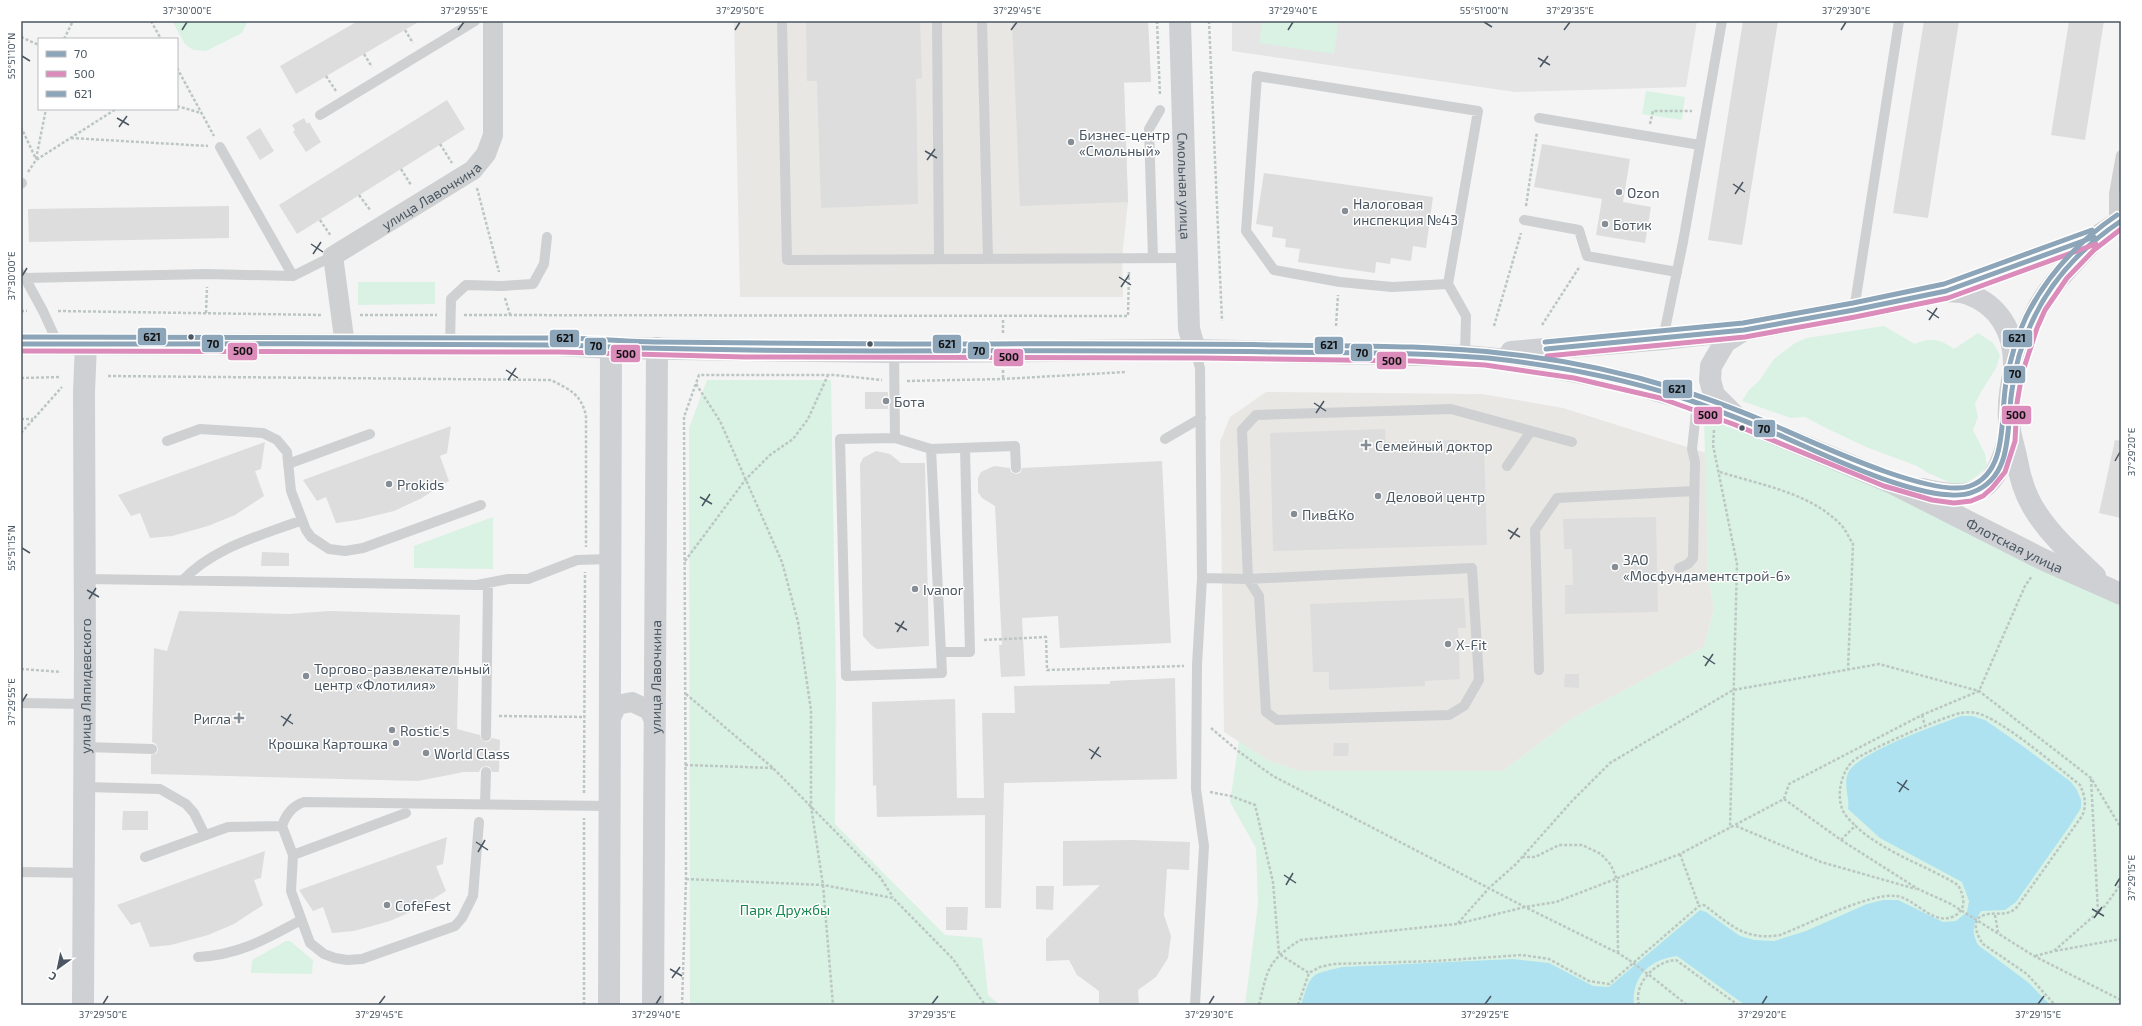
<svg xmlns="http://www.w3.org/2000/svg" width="2142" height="1026" font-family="'Exo 2',sans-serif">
  <rect width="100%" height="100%" fill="#f4f4f4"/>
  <!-- commercial -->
  <path fill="#e8e7e3" d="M734 21H1148L1151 82 1124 83 1128 202 1122 258 1123 297H740Z
    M1266 392 1482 394 1563 408 1706 453 1708 575 1714 609 1704 647 1573 718 1503 771H1300L1267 760 1224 732 1220 442 1230 417Z"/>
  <!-- education -->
  <path fill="#e6e5e6" d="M1232 21H1697L1686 87 1515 92 1232 51Z"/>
  <!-- green -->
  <path fill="#d9f2e3" d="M172 21H248L242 33 206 51 193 50 185 44Z
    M1262 21H1339L1334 54 1259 43Z
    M1646 91 1685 97 1682 120 1642 114Z
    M358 282H435V304L358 305Z
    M1884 326 1915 344C1932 337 1939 339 1954 349L1978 333 1993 343 2000 355 1996 368 1981 392 1975 404 1978 417 1973 430 1985 454 1987 466 1977 476 1966 483 1953 484 1928 473 1917 466 1866 447 1828 429 1805 417 1791 418 1742 401 1749 390 1759 381 1774 359 1795 343 1807 338Z
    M707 380H831L836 689 835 824 945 935 982 938 988 995 1000 1005H690L689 428Z
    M1704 418 1846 471 2121 605V1005H1245L1258 904 1256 848 1230 802 1239 741 1267 760 1300 771H1503L1573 718 1704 647 1714 609 1708 575Z
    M493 517V569L414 568V546Z
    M286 941H290L313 960 312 974 251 973 252 960Z"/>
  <!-- water -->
  <path fill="#aee2f0" d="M1961 716H1972L1985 720 2024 747 2071 782 2077 790 2081 800V808L2069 827 2016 902 2005 910 1981 911C1973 924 1971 932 1978 945L2029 983 2050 1005H1745L1677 956C1650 959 1631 977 1634 1005H1301C1312 972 1309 975 1342 967L1513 959 1549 963 1593 986 1609 987 1700 910 1706 912 1740 936 1754 940 1774 941 1806 931 1867 904 1883 900H1898L1943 922 1956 921 1967 912 1969 901 1962 882 1880 838 1848 809C1850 797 1843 786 1848 773 1857 752 1938 725 1961 716Z"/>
  <!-- building -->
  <path fill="#ddddde" d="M358 21H420L296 94 280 66Z
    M806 21H920L922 78 916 79 918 204 821 208 817 81H807Z
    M1012 21H1148L1151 82H1124L1128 202 1020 206Z
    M1743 21H1778L1742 245 1708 240Z
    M1924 21H1959L1928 218 1893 213Z
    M2069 21H2104L2085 140 2051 135Z
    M447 100 465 129 297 234 279 205Z
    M304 118 307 124 309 122 321 142 306 152 293 132 295 130 292 125Z
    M260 128 274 151 260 160 246 137Z
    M1542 144 1630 159 1623 202 1651 207 1645 243 1596 235 1602 199 1534 187Z
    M1264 173 1433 197 1426 248 1413 246 1411 261 1391 258 1390 264 1376 262 1375 273 1298 262 1300 249 1285 247 1286 239 1272 237 1273 227 1256 224Z
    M229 206V238L29 242 28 209Z
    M865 392H888V409H865Z
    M451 426 447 453 440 456 449 481 420 499 394 511 357 520 336 523 326 497 317 501 303 480Z
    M1385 429 1386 442 1459 440V447H1484L1487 545 1273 551 1270 433Z
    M2115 440 2121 441V518L2099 513Z
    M265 442 261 469 255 471 264 496 235 515 208 526 172 536 150 538 140 513 131 516 118 495Z
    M876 451 890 454 901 463H925L929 646 877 649 871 645 863 636 860 464 863 458Z
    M1162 461 1171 643 1060 648 1058 616 1022 618 1025 676 1001 677 999 645H1002L995 506 982 498 978 492V478L981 472 994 466 1010 468 1011 472 1016 474 1020 473 1022 468Z
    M1656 517 1658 612 1565 614V585H1573L1572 549H1564L1563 519Z
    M262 552 289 553V566H261Z
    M1464 598 1466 628H1458L1460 679 1425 681V686L1329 690V672H1313L1310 604Z
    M179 611 289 614 329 611 460 615 457 729 480 735 481 739 486 742 489 741 492 738 500 740 499 772H492L490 767 486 766 481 768 479 772H464L418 781 151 774V755L157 753 158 749 156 744 152 742 154 648 167 651Z
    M1565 674H1579V688L1564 687Z
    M1175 678 1177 779 1004 783 1001 908H985V815L877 817 876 785 873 786 872 702 955 699 957 798H984L982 713H1015L1014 686 1110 684V681Z
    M1334 743H1349L1348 756H1333Z
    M123 811H148V830H122Z
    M447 837 443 864 436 866 446 891 417 909 390 921 354 931 332 933 323 907 313 911 299 890Z
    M1131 840 1190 842 1189 870 1167 869 1164 915 1171 936 1168 958 1156 977 1138 990 1139 1005H1099V991L1077 975 1069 960 1046 961V939L1100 885 1063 886V841Z
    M265 851 261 878 254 880 263 905 234 924 208 935 171 945 150 947 140 922 131 925 117 905Z
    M1036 886H1054L1053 910 1036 909Z
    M946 907H968L967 930H946Z"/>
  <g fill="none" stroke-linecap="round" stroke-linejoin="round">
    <!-- path -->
    <path stroke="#bcc7c4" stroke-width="2.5" stroke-dasharray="3 2" stroke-linecap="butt" d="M151 21 161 39
      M1157 21 1160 96
      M1209 21 1222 321
      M405 30 413 43
      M21 37 39 45
      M64 39 73 21
      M364 54 372 67
      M177 68 214 136
      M326 76 336 91
      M177 106 201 113
      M1650 124 1653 111H1692
      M21 127 36 159
      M71 138 208 146
      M440 144 452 163
      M36 159 46 109
      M401 169 411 185
      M28 172 36 160 116 109
      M477 188 499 272
      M359 195 371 211
      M1526 206 1537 132
      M320 220 331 236
      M505 298 510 315
      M21 311H27
      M58 311 323 315
      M206 313 207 287
      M360 315H437
      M464 315 1128 316 1129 271
      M1542 325 1580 266
      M1336 326 1338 295
      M1494 326 1521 233
      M1003 333V318
      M1003 370V379
      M108 376 551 380C570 390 580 393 586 415V547
      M21 378 61 377
      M907 381 1003 379 1126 372
      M696 384 720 421 782 562 798 622 811 710V806L823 885 833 1005
      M21 419H33
      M1714 430 1713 445 1737 564 1730 828
      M21 433 62 387
      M1720 472C1761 485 1811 493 1841 525 1846 530 1849 538 1853 544L1848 669
      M685 561 746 479 770 455 793 439 808 419 828 375
      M984 640 1046 637 1047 670 1184 666
      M21 669 61 672
      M686 694 773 768 880 877 893 897
      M1922 715 1925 726
      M499 716 585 717
      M1211 728 1238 751 1273 776 1525 907 1618 953 1629 960
      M685 765 773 768
      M2091 779 2098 912
      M1210 792 1231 796 1255 805 1273 882 1279 954 1309 973
      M584 793 585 572
      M1784 799 1841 840 1918 889 1951 904 2034 956 2121 1000
      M1736 826 1821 862 1916 889
      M1841 840 1856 825
      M1680 854 1699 906
      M1522 857H1535L1559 845H1582L1601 854 1611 865 1617 880 1618 953
      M686 879 823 885 893 898 953 959 985 1005
      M1995 915 1998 932
      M1458 923 1489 888 1516 864 1572 801 1610 763 1733 690 1879 664 1979 691 2091 778 2121 828
      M2055 951 2121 939
      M2035 956 2054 951 2105 906 2121 884
      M1657 981 1687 1005
      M584 1005V818
      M682 1005 686 879 684 417 699 375H834L882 380
      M1259 1005C1268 968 1267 962 1300 940L1457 924 1525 907 1556 902 1680 854 1784 799 1789 784 1922 715 1979 691 2025 586 2032 576
      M1298 1005 1309 973 1320 967 1333 964 1435 961 1522 955 1549 959 1589 981 1609 984 1699 906 1704 905C1731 925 1745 941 1780 935 1809 924 1868 893 1896 896 1913 897 1932 925 1952 917 1967 911 1965 897 1958 885 1922 863 1875 850 1847 817 1834 802 1840 773 1853 761 1863 752 1947 715 1961 713 1966 712 1972 712 1976 713 1999 717 2060 769 2080 785 2085 796 2087 805 2082 816L2017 907C2006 918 1997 911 1984 915 1970 919 1977 936 1983 944L2027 974 2055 1005
      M1639 1005C1633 984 1655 961 1676 960L1738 1005"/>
    <!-- lane -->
    <path stroke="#ced0d2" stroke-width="10" d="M782 21 787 260 1187 258
      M937 21 939 259
      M982 21 988 259
      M320 115 475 21
      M1539 118 1700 145
      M220 147 293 276
      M21 184 22 183
      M1524 220 1579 230 1587 256 1677 272
      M2114 225V194L2121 155
      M1153 258 1149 129 1160 110
      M21 274 25 278 207 274 293 276 333 256
      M25 278 43 311 58 344
      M1448 284 1392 287 1340 282 1274 270 1246 231 1257 76 1478 111 1448 284 1466 316 1465 356
      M1854 310 1899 21
      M1663 339 1683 242 1722 21
      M450 345 451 299 466 285 502 286 533 284 544 264 547 237
      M1195 350 1200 368 1202 578 1197 665 1196 789 1204 846 1195 1005
      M894 352 895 438 840 439 846 676 942 673 931 449 895 438
      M1165 439 1201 418
      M167 441 200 429 263 433 277 440 287 452 291 491 306 530 311 537 329 549 345 551 363 548 481 505
      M931 449 1015 446 1016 468
      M288 464 370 434
      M1507 466 1531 431
      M1679 568 1688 564 1693 558 1695 462 1692 449 1697 403
      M1202 578 1248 579 1472 568 1479 680 1464 706 1449 715 1277 720 1266 712 1259 596 1248 579 1242 430 1256 415 1451 409 1572 442
      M85 579 477 585 508 579H528L577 560 610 559
      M182 581C214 547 260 536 302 520
      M941 652H970L965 448
      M1539 670 1535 530 1557 498 1694 491
      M21 703 85 704
      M486 736 488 584
      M85 747 152 749
      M85 787 160 789 186 804 194 813 205 835
      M485 804 486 772
      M479 822 473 896 462 918 455 926 362 959 347 960 335 958 324 954 310 943 291 891 293 855 282 826C286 814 292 806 304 802L610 806
      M293 855 406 813
      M145 857 228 827 282 826
      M21 872 85 873
      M198 957C239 955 266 939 301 920"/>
    <!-- street -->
    <g stroke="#ced0d2" stroke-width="20">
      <path id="s1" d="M345 345 333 256 473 170 486 154 493 135V21"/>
      <path d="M610 720 617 705 632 702 649 710 654 720"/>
    </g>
    <!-- secondary -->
    <g stroke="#ced0d4" stroke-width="22">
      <path id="s2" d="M1180 21 1189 329 1195 350"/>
      <path d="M1946 291C1953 292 1961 291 1968 294 1999 305 2014 332 2014 364"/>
      <path id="s3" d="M21 344 559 345 611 348 894 352 1195 350 1465 356 1518 361 1623 381 1682 398 1737 418 1890 482 2042 559 2121 594"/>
      <path d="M1511 352 1663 339 1744 330 1854 310 1946 291 2098 236 2121 221"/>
      <path d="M1733 414 1714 395 1710 380 1711 366 1725 342 1744 330"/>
      <path d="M1922 489C1977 503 1997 491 2009 435"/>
      <path d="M2095 576C2074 556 2052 537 2036 512 2026 497 2020 478 2017 461 2015 451 2012 441 2010 431 2004 391 2020 343 2038 308 2052 282 2076 260 2096 238"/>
      <path id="s4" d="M83 1005 85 653 84 392 86 344"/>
      <path d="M609 1005 611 348"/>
      <path id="s5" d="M653 1005 657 348"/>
    </g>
    <!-- path-bridge -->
    <path stroke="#bcc7c4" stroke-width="2.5" stroke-dasharray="3 2" stroke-linecap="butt" d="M1629 960 1657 981"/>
    <!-- bus-1 casing -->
    <g stroke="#fff" stroke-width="8">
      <path id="bus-1" d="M21 344C198 344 375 343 552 345 583 345 614 348 645 348 722 350 799 351 876 351 1011 351 1145 350 1280 352 1349 353 1419 352 1488 358 1553 365 1618 377 1680 397 1713 408 1745 421 1777 434 1819 452 1932 509 1973 492 2015 476 2006 424 2012 390 2015 367 2021 345 2031 324 2050 281 2082 247 2121 221
        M1546 349 1744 330 1854 310 1946 291 2094 237"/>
    </g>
    <!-- bus-2 casing -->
    <g stroke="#fff" stroke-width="8">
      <path id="bus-2" d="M21 351 559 352 745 357 1202 358 1413 361 1485 365 1574 378 1660 398 1733 424 1884 486 1932 500 1954 503 1971 501 1983 496 1992 488 2005 472 2015 441 2017 403 2022 374 2037 328 2045 310 2067 278 2094 250 2121 229
        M1547 356 1745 337 1855 317 1948 298 2096 244"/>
    </g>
    <!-- bus-3 casing -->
    <g stroke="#fff" stroke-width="8">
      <path id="bus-3" d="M21 337C198 337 375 336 551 338 586 338 621 341 655 342 736 343 817 344 897 344 1024 344 1151 343 1278 345 1355 346 1432 345 1508 354 1565 360 1622 372 1677 389 1707 398 1735 409 1764 421 1804 438 1932 500 1970 486 2009 472 2000 415 2006 383 2010 360 2016 338 2026 317 2047 275 2079 241 2117 215
        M1545 342 1743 323 1853 303 1944 284 2092 230"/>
    </g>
    <!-- bus-1 -->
    <use href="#bus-1" stroke="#8ca5b8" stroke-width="5"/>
    <!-- bus-2 -->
    <use href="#bus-2" stroke="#db8cbb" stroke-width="5"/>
    <!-- bus-3 -->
    <use href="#bus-3" stroke="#8ca5b8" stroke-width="5"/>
  </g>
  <!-- ticks -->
  <path fill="none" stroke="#4a5661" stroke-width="1.5" d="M1484 22 1492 27M182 30 187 22M458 30 464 22M735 30 740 22M1011 30 1017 22M1288 30 1293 22M1564 30 1570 22M1841 30 1846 22M22 56 30 61M1538 58 1550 65M1540 67 1548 56M117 118 129 125M119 127 127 116M925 151 937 158M927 160 935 149M1733 184 1745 192M1735 194 1743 182M311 244 323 252M313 254 321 242M22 276 27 268M1119 277 1131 285M1121 287 1129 275M1927 310 1939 318M1929 320 1937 308M506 370 518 378M508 380 516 368M1314 403 1326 411M1316 413 1324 401M2115 461 2120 452M700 497 712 504M702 506 710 494M1508 530 1520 537M1510 539 1518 528M22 548 30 553M87 590 99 597M89 599 96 588M895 623 907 630M897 632 904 621M1703 656 1715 664M1705 666 1713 654M22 702 27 694M281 716 293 724M283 726 291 714M1089 749 1101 757M1091 759 1099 747M1897 782 1909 790M1899 792 1907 780M476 842 488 850M478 852 485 840M1284 875 1296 883M1286 885 1293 873M2115 886 2120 878M2092 909 2104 916M2094 918 2102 907M670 969 682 976M672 978 680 967M103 1004 108 996M379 1004 385 996M656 1004 661 996M932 1004 938 996M1209 1004 1214 996M1485 1004 1491 996M1762 1004 1767 996M2038 1004 2044 996"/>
  <!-- markers -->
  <g fill="#868d94" stroke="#fff" stroke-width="1.5">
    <circle cx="1071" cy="142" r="4"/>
    <circle cx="1619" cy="192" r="4"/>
    <circle cx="1345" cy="211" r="4"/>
    <circle cx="1605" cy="224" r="4"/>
    <circle cx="886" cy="401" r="4"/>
    <path d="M1364 439h4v4h4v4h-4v4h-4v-4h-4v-4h4z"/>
    <circle cx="389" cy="484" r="4"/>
    <circle cx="1378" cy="496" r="4"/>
    <circle cx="1294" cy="514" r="4"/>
    <circle cx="1615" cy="567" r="4"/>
    <circle cx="915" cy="589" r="4"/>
    <circle cx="1448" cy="644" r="4"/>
    <circle cx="306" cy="676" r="4"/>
    <path d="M237 712h4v4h4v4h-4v4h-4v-4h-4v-4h4z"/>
    <circle cx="392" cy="730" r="4"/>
    <circle cx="396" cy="743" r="4"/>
    <circle cx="426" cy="753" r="4"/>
    <circle cx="387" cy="905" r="4"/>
  </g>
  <g fill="#4a5661" stroke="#fff" stroke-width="1.5">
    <circle cx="191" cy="337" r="3.5"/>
    <circle cx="870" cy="344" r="3.5"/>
    <circle cx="1742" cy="428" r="3.5"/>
  </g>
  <g text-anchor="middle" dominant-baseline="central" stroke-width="3" stroke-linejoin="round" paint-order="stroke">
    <!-- poi labels -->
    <g font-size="14" fill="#4a5661" stroke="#fff" text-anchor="start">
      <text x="1079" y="134">Бизнес-центр<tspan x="1079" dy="16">«Смольный»</tspan></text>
      <text x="1627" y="192">Ozon</text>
      <text x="1353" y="203">Налоговая<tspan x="1353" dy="16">инспекция №43</tspan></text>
      <text x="1613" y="224">Ботик</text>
      <text x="894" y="401">Бота</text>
      <text x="1375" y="445">Семейный доктор</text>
      <text x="397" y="484">Prokids</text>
      <text x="1386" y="496">Деловой центр</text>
      <text x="1302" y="514">Пив&amp;Ко</text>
      <text x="1623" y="559">ЗАО<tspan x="1623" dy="16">«Мосфундаментстрой-6»</tspan></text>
      <text x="923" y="589">Ivanor</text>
      <text x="1456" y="644">X-Fit</text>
      <text x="314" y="668">Торгово-развлекательный<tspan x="314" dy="16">центр «Флотилия»</tspan></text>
      <text x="231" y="718" text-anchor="end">Ригла</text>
      <text x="400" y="730">Rostic's</text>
      <text x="388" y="743" text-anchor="end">Крошка Картошка</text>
      <text x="434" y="753">World Class</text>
      <text x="395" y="905">CofeFest</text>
    </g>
    <!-- street labels -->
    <g font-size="14" fill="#4a5661" stroke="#fff">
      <text stroke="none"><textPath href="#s2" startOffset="165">Смольная улица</textPath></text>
      <text stroke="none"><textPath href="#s1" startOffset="205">улица Лавочкина</textPath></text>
      <text stroke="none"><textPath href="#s3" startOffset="2030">Флотская улица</textPath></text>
      <text stroke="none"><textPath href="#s5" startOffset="328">улица Лавочкина</textPath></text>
      <text stroke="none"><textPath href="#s4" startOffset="319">улица Ляпидевского</textPath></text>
    </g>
    <!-- park labels -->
    <g font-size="14" fill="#17864f" stroke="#fff">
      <text x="785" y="909">Парк Дружбы</text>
    </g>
  </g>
  <g stroke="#fff" stroke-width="1.5">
    <rect x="137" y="327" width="30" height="19" rx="4" fill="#8ca5b8"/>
    <rect x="549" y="329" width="31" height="19" rx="4" fill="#8ca5b8"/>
    <rect x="2002" y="329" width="31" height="19" rx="4" fill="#8ca5b8"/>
    <rect x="201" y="334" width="23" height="19" rx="4" fill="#8ca5b8"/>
    <rect x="932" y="334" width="30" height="20" rx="4" fill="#8ca5b8"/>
    <rect x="1314" y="336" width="30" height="19" rx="4" fill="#8ca5b8"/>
    <rect x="584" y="337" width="23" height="19" rx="4" fill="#8ca5b8"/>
    <rect x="967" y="341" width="23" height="19" rx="4" fill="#8ca5b8"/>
    <rect x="227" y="342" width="31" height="19" rx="4" fill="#db8cbb"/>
    <rect x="1350" y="343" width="23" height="19" rx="4" fill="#8ca5b8"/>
    <rect x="610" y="344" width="31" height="19" rx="4" fill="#db8cbb"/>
    <rect x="993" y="348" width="31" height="19" rx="4" fill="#db8cbb"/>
    <rect x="1376" y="351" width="31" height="19" rx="4" fill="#db8cbb"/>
    <rect x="2003" y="365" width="23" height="19" rx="4" fill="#8ca5b8"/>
    <rect x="1662" y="379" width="31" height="20" rx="4" fill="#8ca5b8"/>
    <rect x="2001" y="405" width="31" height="20" rx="4" fill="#db8cbb"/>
    <rect x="1693" y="406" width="30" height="19" rx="4" fill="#db8cbb"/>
    <rect x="1753" y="419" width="23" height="19" rx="4" fill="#8ca5b8"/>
  </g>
  <g font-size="11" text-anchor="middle" font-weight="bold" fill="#111">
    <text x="152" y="341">621</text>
    <text x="565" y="342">621</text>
    <text x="2017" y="342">621</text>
    <text x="213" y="348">70</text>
    <text x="947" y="348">621</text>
    <text x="1329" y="349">621</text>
    <text x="596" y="350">70</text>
    <text x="979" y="355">70</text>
    <text x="243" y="355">500</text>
    <text x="1362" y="357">70</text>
    <text x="626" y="358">500</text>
    <text x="1009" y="361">500</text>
    <text x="1392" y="365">500</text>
    <text x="2015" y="378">70</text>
    <text x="1677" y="393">621</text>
    <text x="2016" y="419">500</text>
    <text x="1708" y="419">500</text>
    <text x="1764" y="433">70</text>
  </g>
  <!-- border -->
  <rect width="2142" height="1026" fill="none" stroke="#ffffff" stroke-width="44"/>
  <!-- legend -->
  <rect x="38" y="38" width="140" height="72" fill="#ffffff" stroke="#b7bbc0"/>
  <rect x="46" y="51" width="20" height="6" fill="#8ca5b8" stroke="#b7bbc0"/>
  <text x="74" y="58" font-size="12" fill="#4a5661">70</text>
  <rect x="46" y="71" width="20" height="6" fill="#db8cbb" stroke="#b7bbc0"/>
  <text x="74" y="78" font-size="12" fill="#4a5661">500</text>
  <rect x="46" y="91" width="20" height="6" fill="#8ca5b8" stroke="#b7bbc0"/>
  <text x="74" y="98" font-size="12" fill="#4a5661">621</text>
  <!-- north arrow -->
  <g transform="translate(58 968) rotate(213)" stroke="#ffffff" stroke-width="3" paint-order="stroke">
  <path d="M0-3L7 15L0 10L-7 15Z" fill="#4a5661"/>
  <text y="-6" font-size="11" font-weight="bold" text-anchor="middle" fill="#4a5661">С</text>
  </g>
  <rect x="22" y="22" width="2098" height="982" fill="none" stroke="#4a5661" stroke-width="1.5"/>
  <g font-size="10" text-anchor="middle" fill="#4a5661">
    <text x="187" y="14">37°30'00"E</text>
    <text x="464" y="14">37°29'55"E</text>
    <text x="740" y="14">37°29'50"E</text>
    <text x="1017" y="14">37°29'45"E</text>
    <text x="1293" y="14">37°29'40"E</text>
    <text x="1484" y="14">55°51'00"N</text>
    <text x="1570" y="14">37°29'35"E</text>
    <text x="1846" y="14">37°29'30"E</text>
    <text transform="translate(11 56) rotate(-90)" y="4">55°51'10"N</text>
    <text transform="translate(11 276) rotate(-90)" y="4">37°30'00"E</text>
    <text transform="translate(2131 452) rotate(-90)" y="4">37°29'20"E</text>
    <text transform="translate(11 548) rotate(-90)" y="4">55°51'15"N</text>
    <text transform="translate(11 702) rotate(-90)" y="4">37°29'55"E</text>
    <text transform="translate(2131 878) rotate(-90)" y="4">37°29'15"E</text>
    <text x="103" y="1018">37°29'50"E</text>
    <text x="379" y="1018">37°29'45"E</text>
    <text x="656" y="1018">37°29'40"E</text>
    <text x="932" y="1018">37°29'35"E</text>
    <text x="1209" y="1018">37°29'30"E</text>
    <text x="1485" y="1018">37°29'25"E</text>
    <text x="1762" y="1018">37°29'20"E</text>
    <text x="2038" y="1018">37°29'15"E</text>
  </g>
</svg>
